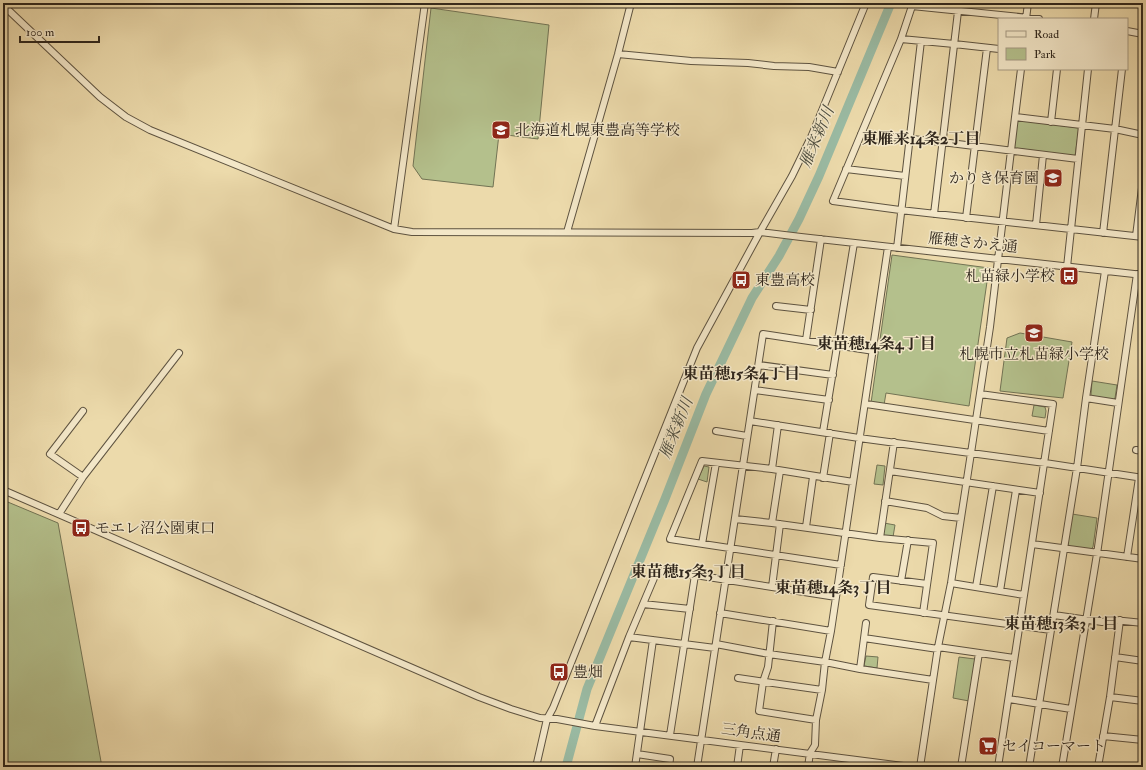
<svg xmlns="http://www.w3.org/2000/svg" width="1146" height="770" font-family="'IM FELL Double Pica','Noto Serif JP',serif">
  <rect width="100%" height="100%" fill="#ecdaab"/>
  <filter id="stains"><feTurbulence type="fractalNoise" baseFrequency=".005" numOctaves="4"/><feColorMatrix values="0 0 0 0 .2 0 0 0 0 .09 0 0 0 0 .02 0 0 0 .5 -.17"/></filter>
  <radialGradient id="worn" r=".72"><stop offset=".6" stop-color="#630" stop-opacity="0"/><stop offset="1" stop-color="#630" stop-opacity=".3"/></radialGradient>
  <!-- green -->
  <path fill="#b4c08c" stroke="#727354" d="M431 8 549 25 538 139 499 134 493 187 422 179 413 166Z
    M1017 120 1079 128 1075 156 1014 148Z
    M892 255 989 268 969 406 886 393 884 405 871 403Z
    M1020 333 1072 342 1063 398 1000 391 1007 338Z
    M1092 381 1117 385 1115 398 1113 400 1092 396 1091 395Z
    M1034 405 1045 407 1046 411 1045 418 1032 416Z
    M877 465 885 466 883 485 874 484Z
    M704 466 709 467 707 482 698 479Z
    M3 500 58 523 102 767H3Z
    M1072 514 1097 518 1093 547 1090 550 1069 547 1068 544Z
    M884 523 895 525 893 537 883 535Z
    M866 656 878 657 877 668 864 666Z
    M959 657 975 659 969 701 953 698Z"/>
  <g fill="none" stroke-linecap="round" stroke-linejoin="round">
    <!-- river -->
    <path stroke="#9abba4" stroke-width="9" d="M566 767 587 689 665 499 706 394 752 298 779 256 799 219 819 176 891 3"/>
    <!-- minor casing -->
    <g stroke="#5e5340" stroke-width="8">
      <path id="minor" d="M3 5 100 97 126 117 150 130 394 229 412 232 752 233 760 232 801 237 1143 275
        M1026 19 1028 3
        M1039 19 912 6 901 39 833 201 900 210 1143 237
        M1094 19 1096 3
        M1127 31 1143 34
        M901 39 954 44 999 49
        M618 54 691 61 748 63 774 66 809 67 838 72
        M1015 117 1021 69
        M1051 122 1057 69
        M861 134 942 142 1078 159
        M846 169 905 176
        M934 214 959 3
        M966 218 987 48
        M1036 225 1043 155
        M394 229 425 3
        M567 232 618 54 631 3
        M1103 233 1122 69
        M1136 236 1143 180
        M897 248 921 41
        M1067 267 1088 69
        M776 306 811 310
        M806 340 821 239
        M759 365 833 375
        M755 390 829 400
        M980 394 1053 404 998 767
        M1086 398 1118 403
        M866 404 1049 431
        M83 411 50 454 83 477
        M750 421 859 438 1045 463 1143 478
        M716 431 747 436
        M823 432 854 243
        M1136 450 1143 451
        M772 469 778 425
        M890 471 1040 493
        M823 478 830 433
        M3 490 479 697 511 709 540 718 557 719 595 726 911 767
        M885 501 927 508 943 516 961 518
        M59 514 83 477 179 353
        M735 519 772 523 880 538 933 543 923 613
        M772 523 780 471
        M806 527 813 477
        M880 538 894 442
        M702 544 716 463
        M1032 544 1143 559
        M1127 557 1139 478
        M841 565 670 539 702 461 772 469 853 482
        M901 581 908 540
        M951 583 1024 595
        M927 584 873 577 869 605 1051 630
        M772 587 780 524
        M976 587 993 486
        M1000 591 1016 490
        M643 604 690 609
        M720 613 831 631
        M1054 615 1102 622 1114 620 1143 623
        M773 621 768 667 763 682 759 711 816 720
        M629 637 715 648
        M864 638 938 649
        M716 644 769 654 825 662 860 669 933 680
        M938 647 1014 658
        M1115 657 1143 661
        M860 669 866 623
        M738 678 822 690
        M1110 697 1143 701
        M1009 699 1071 709
        M595 726 629 637 657 571 695 575 836 597
        M670 735 695 575
        M1103 736 1143 740
        M637 754 670 759 669 767
        M536 767 547 719 553 708 697 348 760 232 792 176 812 135 866 3
        M635 767 653 640
        M697 767 763 334 874 351
        M737 767 740 745
        M773 767 776 749
        M808 767 810 753 815 745 816 720 822 690 825 662 831 631 888 247
        M846 767 847 759
        M920 767 938 647 951 583 971 453 990 327 1015 117 1115 129 1143 135
        M961 767 979 653
        M1029 767 1077 468 1086 398 1105 271
        M1062 767 1097 554 1137 274
        M1098 767 1110 697 1120 620"/>
    </g>
    <!-- minor -->
    <use href="#minor" stroke="#f3e7c8" stroke-width="6"/>
  </g>
  <!-- icons -->
  <defs>
    <g id="school-square" transform="scale(1)"><rect x="-9" y="-9" width="18" height="18" rx="4" fill="#8f2418" stroke="#f3e7c8"/><path d="M0-5L7-2L0 1L-7-2ZM-4 1L0 2.5L4 1V4Q0 6-4 4Z" fill="#fff"/></g>
    <g id="bus-square" transform="scale(1)"><rect x="-9" y="-9" width="18" height="18" rx="4" fill="#8f2418" stroke="#f3e7c8"/><path d="M-5-6H5V4H4V6H2V4H-2V6H-4V4H-5ZM-3.5-4V0h7V-4ZM-3.5 1.2v1.5H-2V1.2ZM2 1.2v1.5H3.5V1.2Z" fill="#fff"/></g>
    <g id="supermarket-square" transform="scale(1)"><rect x="-9" y="-9" width="18" height="18" rx="4" fill="#8f2418" stroke="#f3e7c8"/><path d="M-6-5.5h2.5l.6 2H6L4.5 2H-2.5L-4.4-4H-6ZM-1.5 3.2a1.3 1.3 0 1 0 .1 0ZM3 3.2a1.3 1.3 0 1 0 .1 0Z" fill="#fff"/></g>
  </defs>
  <g fill-rule="evenodd">
    <use href="#school-square" x="501" y="130"/>
    <use href="#school-square" x="1053" y="178"/>
    <use href="#bus-square" x="1069" y="276"/>
    <use href="#bus-square" x="741" y="280"/>
    <use href="#school-square" x="1034" y="333"/>
    <use href="#bus-square" x="81" y="528"/>
    <use href="#bus-square" x="559" y="672"/>
    <use href="#supermarket-square" x="988" y="746"/>
  </g>
  <g text-anchor="middle" dominant-baseline="central" stroke-width="3" stroke-linejoin="round" paint-order="stroke">
    <!-- poi labels -->
    <g font-size="15" fill="#2f261c" stroke="#f3e7c8" text-anchor="start">
      <text x="515" y="130">北海道札幌東豊高等学校</text>
      <text x="1039" y="178" text-anchor="end">かりき保育園</text>
      <text x="1055" y="276" text-anchor="end">札苗緑小学校</text>
      <text x="755" y="280">東豊高校</text>
      <text x="1034" y="354" text-anchor="middle">札幌市立札苗緑小学校</text>
      <text x="95" y="528">モエレ沼公園東口</text>
      <text x="573" y="672">豊畑</text>
      <text x="1002" y="746">セイコーマート</text>
    </g>
    <!-- street labels -->
    <g font-size="15" fill="#2f261c" stroke="#f3e7c8">
      <text transform="translate(973 243) rotate(6)">雁穂さかえ通</text>
      <text transform="translate(751 733) rotate(8)">三角点通</text>
    </g>
    <!-- water labels -->
    <g font-size="16" font-style="italic" fill="#4a4b3e" stroke="#f3e7c8">
      <text transform="translate(817 137) rotate(-67)">雁来新川</text>
      <text transform="translate(676 428) rotate(-68)">雁来新川</text>
    </g>
    <!-- neighbourhood labels -->
    <g font-size="16" font-weight="bold" fill="#2f261c" stroke="#f3e7c8">
      <text x="921" y="139">東雁来14条2丁目</text>
      <text x="876" y="344">東苗穂14条4丁目</text>
      <text x="741" y="374">東苗穂15条4丁目</text>
      <text x="688" y="572">東苗穂15条3丁目</text>
      <text x="833" y="588">東苗穂14条3丁目</text>
      <text x="1061" y="624">東苗穂13条3丁目</text>
    </g>
  </g>
  <!-- margin -->
  <rect width="1146" height="770" fill="none" stroke="#ecdaab" stroke-width="16"/>
  <rect x="4" y="4" width="1138" height="762" fill="none" stroke="#2f261c" stroke-width="2"/>
  <rect x="8" y="8" width="1130" height="754" fill="none" stroke="#2f261c"/>
  <!-- legend -->
  <rect x="998" y="18" width="130" height="52" fill="#f3e7c8" stroke="#a59a83"/>
  <rect x="1006" y="31" width="20" height="6" fill="#f3e7c8" stroke="#a59a83"/>
  <text x="1034" y="38" font-size="12" fill="#2f261c">Road</text>
  <rect x="1006" y="48" width="20" height="12" fill="#b4c08c" stroke="#a59a83"/>
  <text x="1034" y="58" font-size="12" fill="#2f261c">Park</text>
  <!-- scale -->
  <path d="M20 36v6h79v-6" fill="none" stroke="#2f261c" stroke-width="2"/>
  <text x="26" y="36" font-size="12" fill="#2f261c" stroke="#f3e7c8" stroke-width="3" paint-order="stroke">100 m</text>
  <rect width="100%" height="100%" filter="url(#stains)"/>
  <rect width="100%" height="100%" fill="url(#worn)"/>
</svg>
